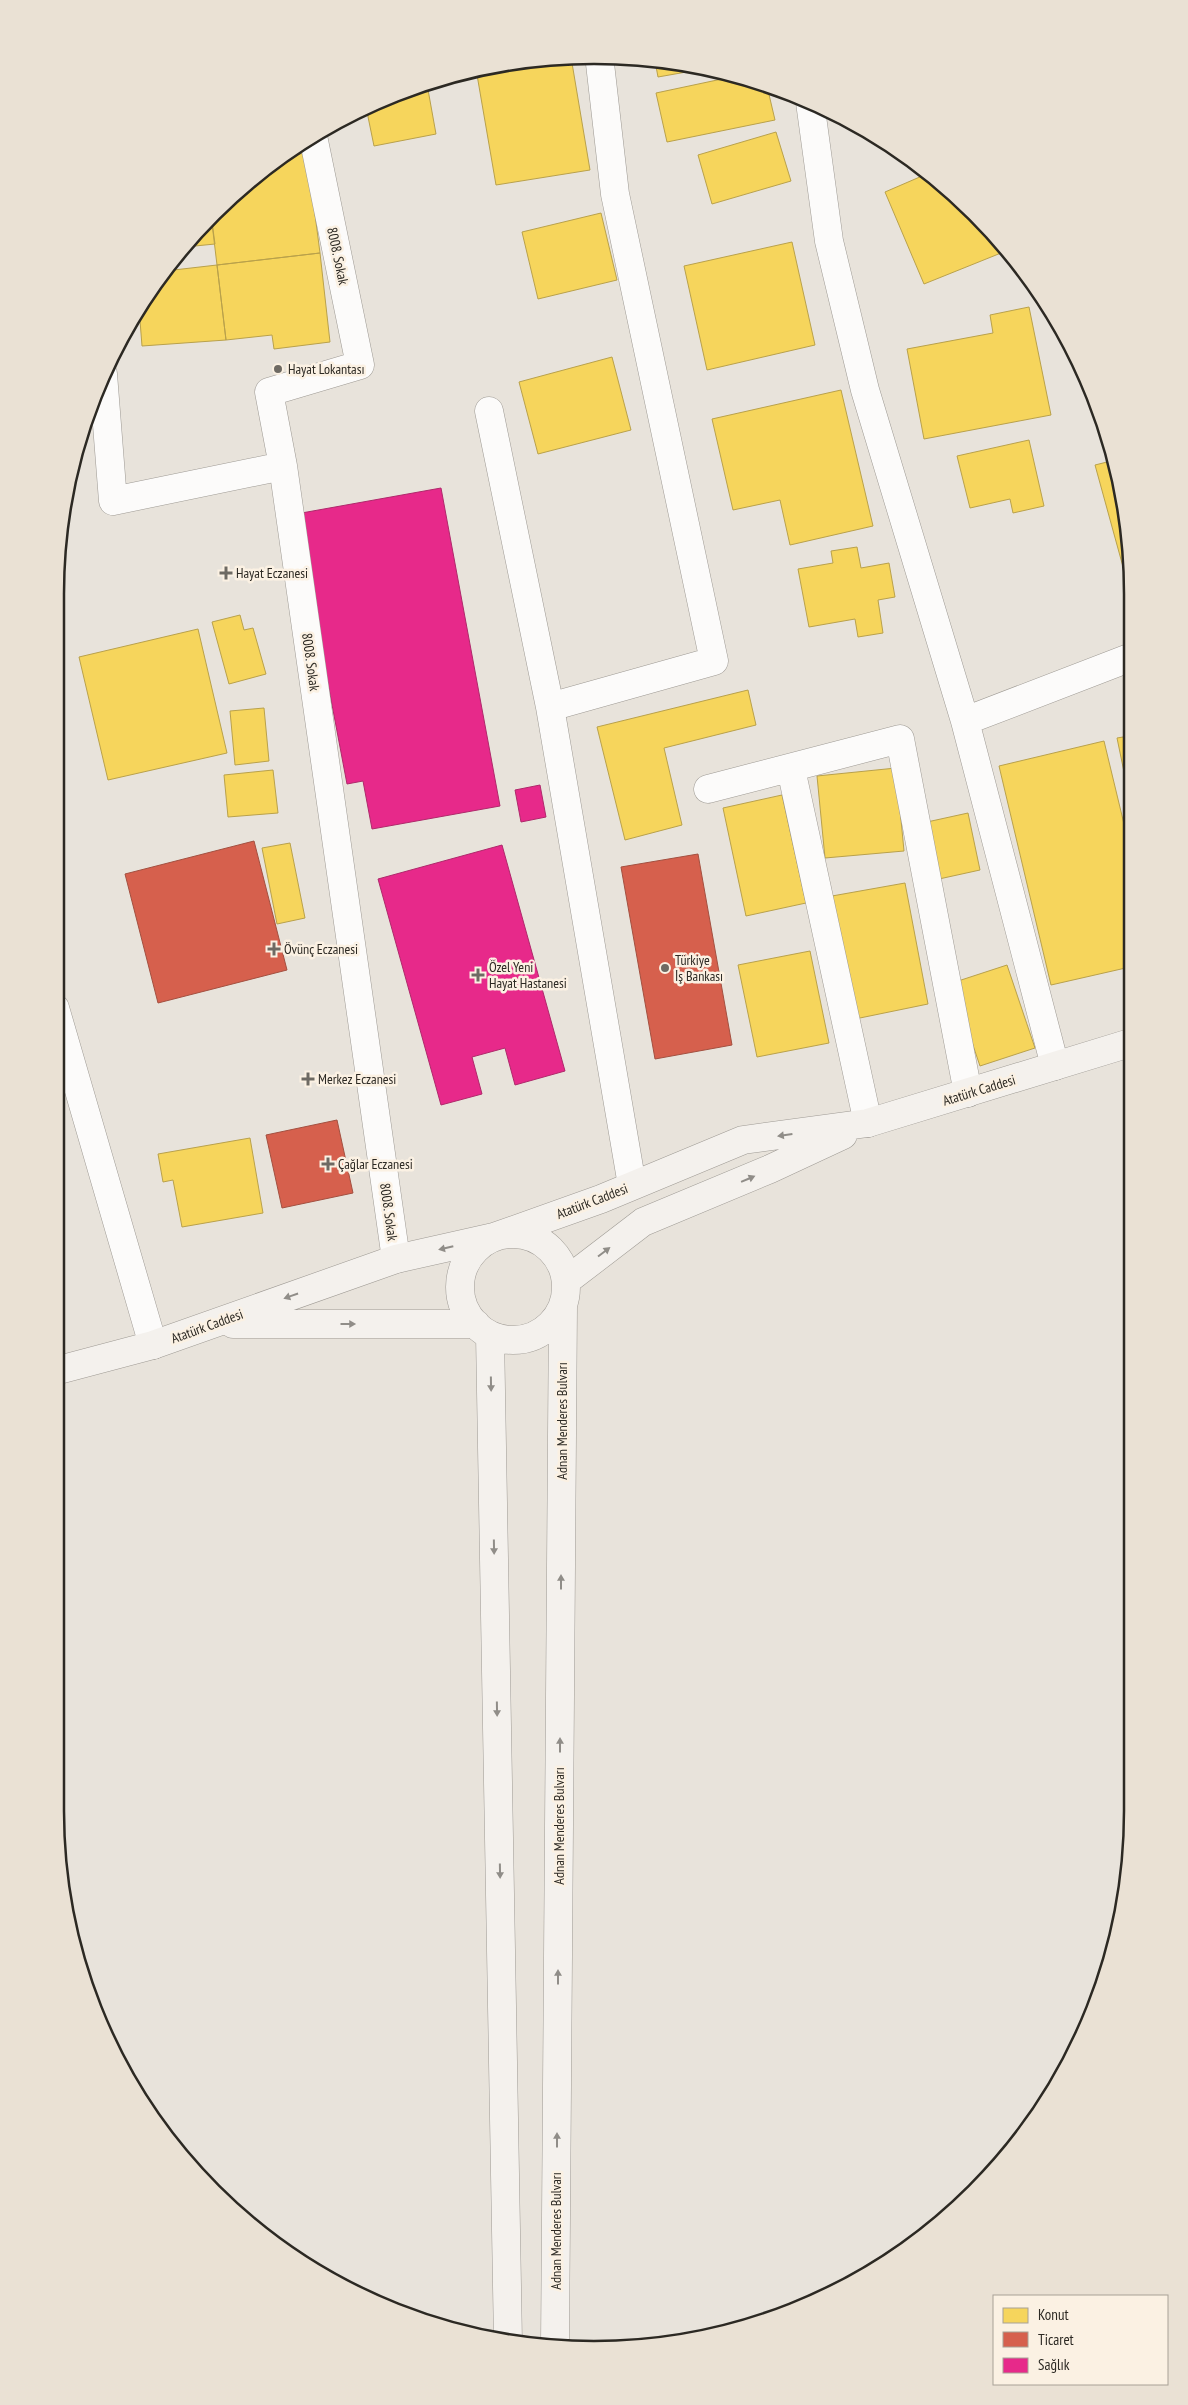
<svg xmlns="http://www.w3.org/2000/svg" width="1188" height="2405" font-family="'PT Sans Narrow',sans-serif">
  <rect width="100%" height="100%" fill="#e8e3db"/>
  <!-- homes -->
  <path fill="#f6d55c" stroke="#b9a14b" d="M571 57 590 170 496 185 476 69 489 65Z
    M655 61 699 65 709 68 658 77Z
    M736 76 767 86 775 120 667 142 656 93Z
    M427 84 436 134 374 146 366 107 388 96Z
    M776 132 791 181 712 204 698 155Z
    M307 153 320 253 217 265 211 215 283 156Z
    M929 173 1006 251 924 284 885 192Z
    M601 213 617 280 538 299 522 232Z
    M211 215 215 244 185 247Z
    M792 242 815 345 707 370 684 266Z
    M320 253 330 342 274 349 272 335 226 340 217 265Z
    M217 265 226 340 142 346 139 308 146 294 165 271Z
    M1029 307 1051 415 924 439 907 349 993 333 990 315Z
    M612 357 631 430 538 454 519 382Z
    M841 390 873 526 790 545 780 500 733 510 712 419Z
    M1029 440 1044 506 1013 513 1010 499 970 508 957 456Z
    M1111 461 1128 523 1129 573 1125 574 1095 465Z
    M857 547 861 568 889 563 895 597 878 600 883 633 858 637 855 619 809 627 798 569 833 563 831 551Z
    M240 615 244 630 253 628 266 674 229 684 212 622Z
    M198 629 227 753 108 780 79 657Z
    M748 690 756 725 664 748 682 825 625 840 597 727Z
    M264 708 269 761 235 765 230 711Z
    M1129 736V796L1117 738Z
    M1104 741 1130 849V967L1051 985 999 766Z
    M896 768 904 851 825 858 817 776Z
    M273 770 278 813 228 817 224 775Z
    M782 795 806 903 746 916 723 808Z
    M968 813 980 870 939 879 927 822Z
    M290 843 305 918 277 924 262 848Z
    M905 883 928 1004 855 1019 832 896Z
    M810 951 829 1043 757 1057 738 965Z
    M1007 965 1035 1048 980 1066 952 983Z
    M250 1138 263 1213 182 1227 173 1180 163 1182 158 1154Z"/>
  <!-- shops -->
  <path fill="#d6604d" stroke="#a35040" d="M254 841 287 970 158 1003 125 874Z
    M698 854 732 1045 655 1059 621 867Z
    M337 1120 353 1193 282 1208 266 1135Z
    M55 1220 61 1248 55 1249Z"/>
  <!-- health -->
  <path fill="#e7298a" stroke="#af296b" d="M441 488 500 806 372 829 363 781 347 784 296 514Z
    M540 785 546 817 521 822 515 790Z
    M502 845 565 1071 515 1085 505 1048 472 1057 482 1094 441 1105 378 879Z"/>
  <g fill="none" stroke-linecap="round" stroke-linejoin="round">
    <!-- street casing -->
    <g stroke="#9e9a94" stroke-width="29">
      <path id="street" d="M810 102 829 241 865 390 965 721 1055 1066
        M313 136 360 365 269 392 283 466 396 1259
        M103 374 113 501 283 466
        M489 411 550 707 632 1185
        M550 707 714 661 615 194 599 55
        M965 721 1129 658
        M791 769 868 1123
        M708 789 900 739 968 1093
        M55 1008 153 1345"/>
    </g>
    <!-- secondary casing -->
    <g stroke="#9e9a94" stroke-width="29">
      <path id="secondary" d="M460 1287a53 53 0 1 1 106 0a53 53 0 1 1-106 0Z
        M566 1281 643 1222 770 1169 843 1135
        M233 1324H476
        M490 1335 508 2342
        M55 1371 153 1345 396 1259 494 1237 601 1199 743 1140 868 1123 1130 1043
        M555 2346 563 1306"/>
    </g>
    <!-- street -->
    <use href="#street" stroke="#fcfbfa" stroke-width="28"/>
    <!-- secondary -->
    <use href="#secondary" stroke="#f4f1ed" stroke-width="28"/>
  </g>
  <!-- one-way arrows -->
  <defs><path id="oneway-solid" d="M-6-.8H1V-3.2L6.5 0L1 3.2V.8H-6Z" transform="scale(1.25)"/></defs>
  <g fill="#908d88">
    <use href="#oneway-solid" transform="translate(785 1135) rotate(172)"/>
    <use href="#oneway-solid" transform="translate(748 1179) rotate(-23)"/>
    <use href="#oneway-solid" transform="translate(446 1248) rotate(167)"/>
    <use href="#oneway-solid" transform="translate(604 1252) rotate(-37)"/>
    <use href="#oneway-solid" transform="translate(291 1296) rotate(161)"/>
    <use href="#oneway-solid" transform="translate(348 1324)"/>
    <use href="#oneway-solid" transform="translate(491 1384) rotate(89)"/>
    <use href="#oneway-solid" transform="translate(494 1547) rotate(89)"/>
    <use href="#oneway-solid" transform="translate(561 1582) rotate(-90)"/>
    <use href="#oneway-solid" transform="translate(497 1709) rotate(89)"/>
    <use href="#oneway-solid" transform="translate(560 1745) rotate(-90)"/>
    <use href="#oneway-solid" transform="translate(500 1871) rotate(89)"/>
    <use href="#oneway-solid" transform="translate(558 1977) rotate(-90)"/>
    <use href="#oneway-solid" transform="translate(557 2140) rotate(-90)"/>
  </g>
  <!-- markers -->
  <g fill="#6e6a63" stroke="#fbf1e3" stroke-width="2">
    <circle cx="278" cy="369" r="5"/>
    <path d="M223.5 565.5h5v5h5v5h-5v5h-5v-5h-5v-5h5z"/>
    <path d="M271.5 941.5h5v5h5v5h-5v5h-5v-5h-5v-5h5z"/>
    <circle cx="665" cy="968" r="5"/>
    <path d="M475.5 967.5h5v5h5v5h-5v5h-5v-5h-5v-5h5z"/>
    <path d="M305.5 1071.5h5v5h5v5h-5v5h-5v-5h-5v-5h5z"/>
    <path d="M325.5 1156.5h5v5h5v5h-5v5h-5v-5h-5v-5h5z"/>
  </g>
  <g text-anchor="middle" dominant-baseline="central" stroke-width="5" stroke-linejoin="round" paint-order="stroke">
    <!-- street labels -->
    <g font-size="14" fill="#2c2923" stroke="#fbf1e3">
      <text transform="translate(338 256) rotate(78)">8008. Sokak</text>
      <text transform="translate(311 662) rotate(82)">8008. Sokak</text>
      <text transform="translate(979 1090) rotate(-17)">Atatürk Caddesi</text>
      <text transform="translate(592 1201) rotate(-21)">Atatürk Caddesi</text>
      <text transform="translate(389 1212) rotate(82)">8008. Sokak</text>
      <text transform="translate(207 1326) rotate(-20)">Atatürk Caddesi</text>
      <text transform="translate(562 1421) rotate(-90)">Adnan Menderes Bulvarı</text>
      <text transform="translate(559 1826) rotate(-90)">Adnan Menderes Bulvarı</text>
      <text transform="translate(556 2231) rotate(-90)">Adnan Menderes Bulvarı</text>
    </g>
    <!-- poi labels -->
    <g font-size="14" fill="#2c2923" stroke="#fbf1e3" text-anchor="start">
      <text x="288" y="369">Hayat Lokantası</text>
      <text x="236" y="573">Hayat Eczanesi</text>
      <text x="284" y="949">Övünç Eczanesi</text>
      <text x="675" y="960">Türkiye<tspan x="675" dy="16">İş Bankası</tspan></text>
      <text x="489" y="967">Özel Yeni<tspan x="489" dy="16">Hayat Hastanesi</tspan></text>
      <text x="318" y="1079">Merkez Eczanesi</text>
      <text x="338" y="1164">Çağlar Eczanesi</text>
    </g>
  </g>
  <!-- crop -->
  <path d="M0 0H1188V2405H0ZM594 64H594A530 530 0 0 1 1124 594V1811A530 530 0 0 1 594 2341H594A530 530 0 0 1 64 1811V594A530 530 0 0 1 594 64Z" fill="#eae1d4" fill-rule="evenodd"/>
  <path fill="none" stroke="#2c2923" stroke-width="2.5" d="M594 64H594A530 530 0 0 1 1124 594V1811A530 530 0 0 1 594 2341H594A530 530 0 0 1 64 1811V594A530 530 0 0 1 594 64Z"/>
  <!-- legend -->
  <rect x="993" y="2295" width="175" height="90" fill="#fbf1e3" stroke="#a8a196"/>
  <rect x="1003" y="2308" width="25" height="15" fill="#f6d55c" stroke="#a8a196"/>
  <text x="1038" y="2320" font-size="15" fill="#2c2923">Konut</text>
  <rect x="1003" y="2332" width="25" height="15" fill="#d6604d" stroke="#a8a196"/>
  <text x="1038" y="2345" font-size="15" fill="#2c2923">Ticaret</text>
  <rect x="1003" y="2358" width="25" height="15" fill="#e7298a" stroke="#a8a196"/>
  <text x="1038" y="2370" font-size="15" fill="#2c2923">Sağlık</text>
</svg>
